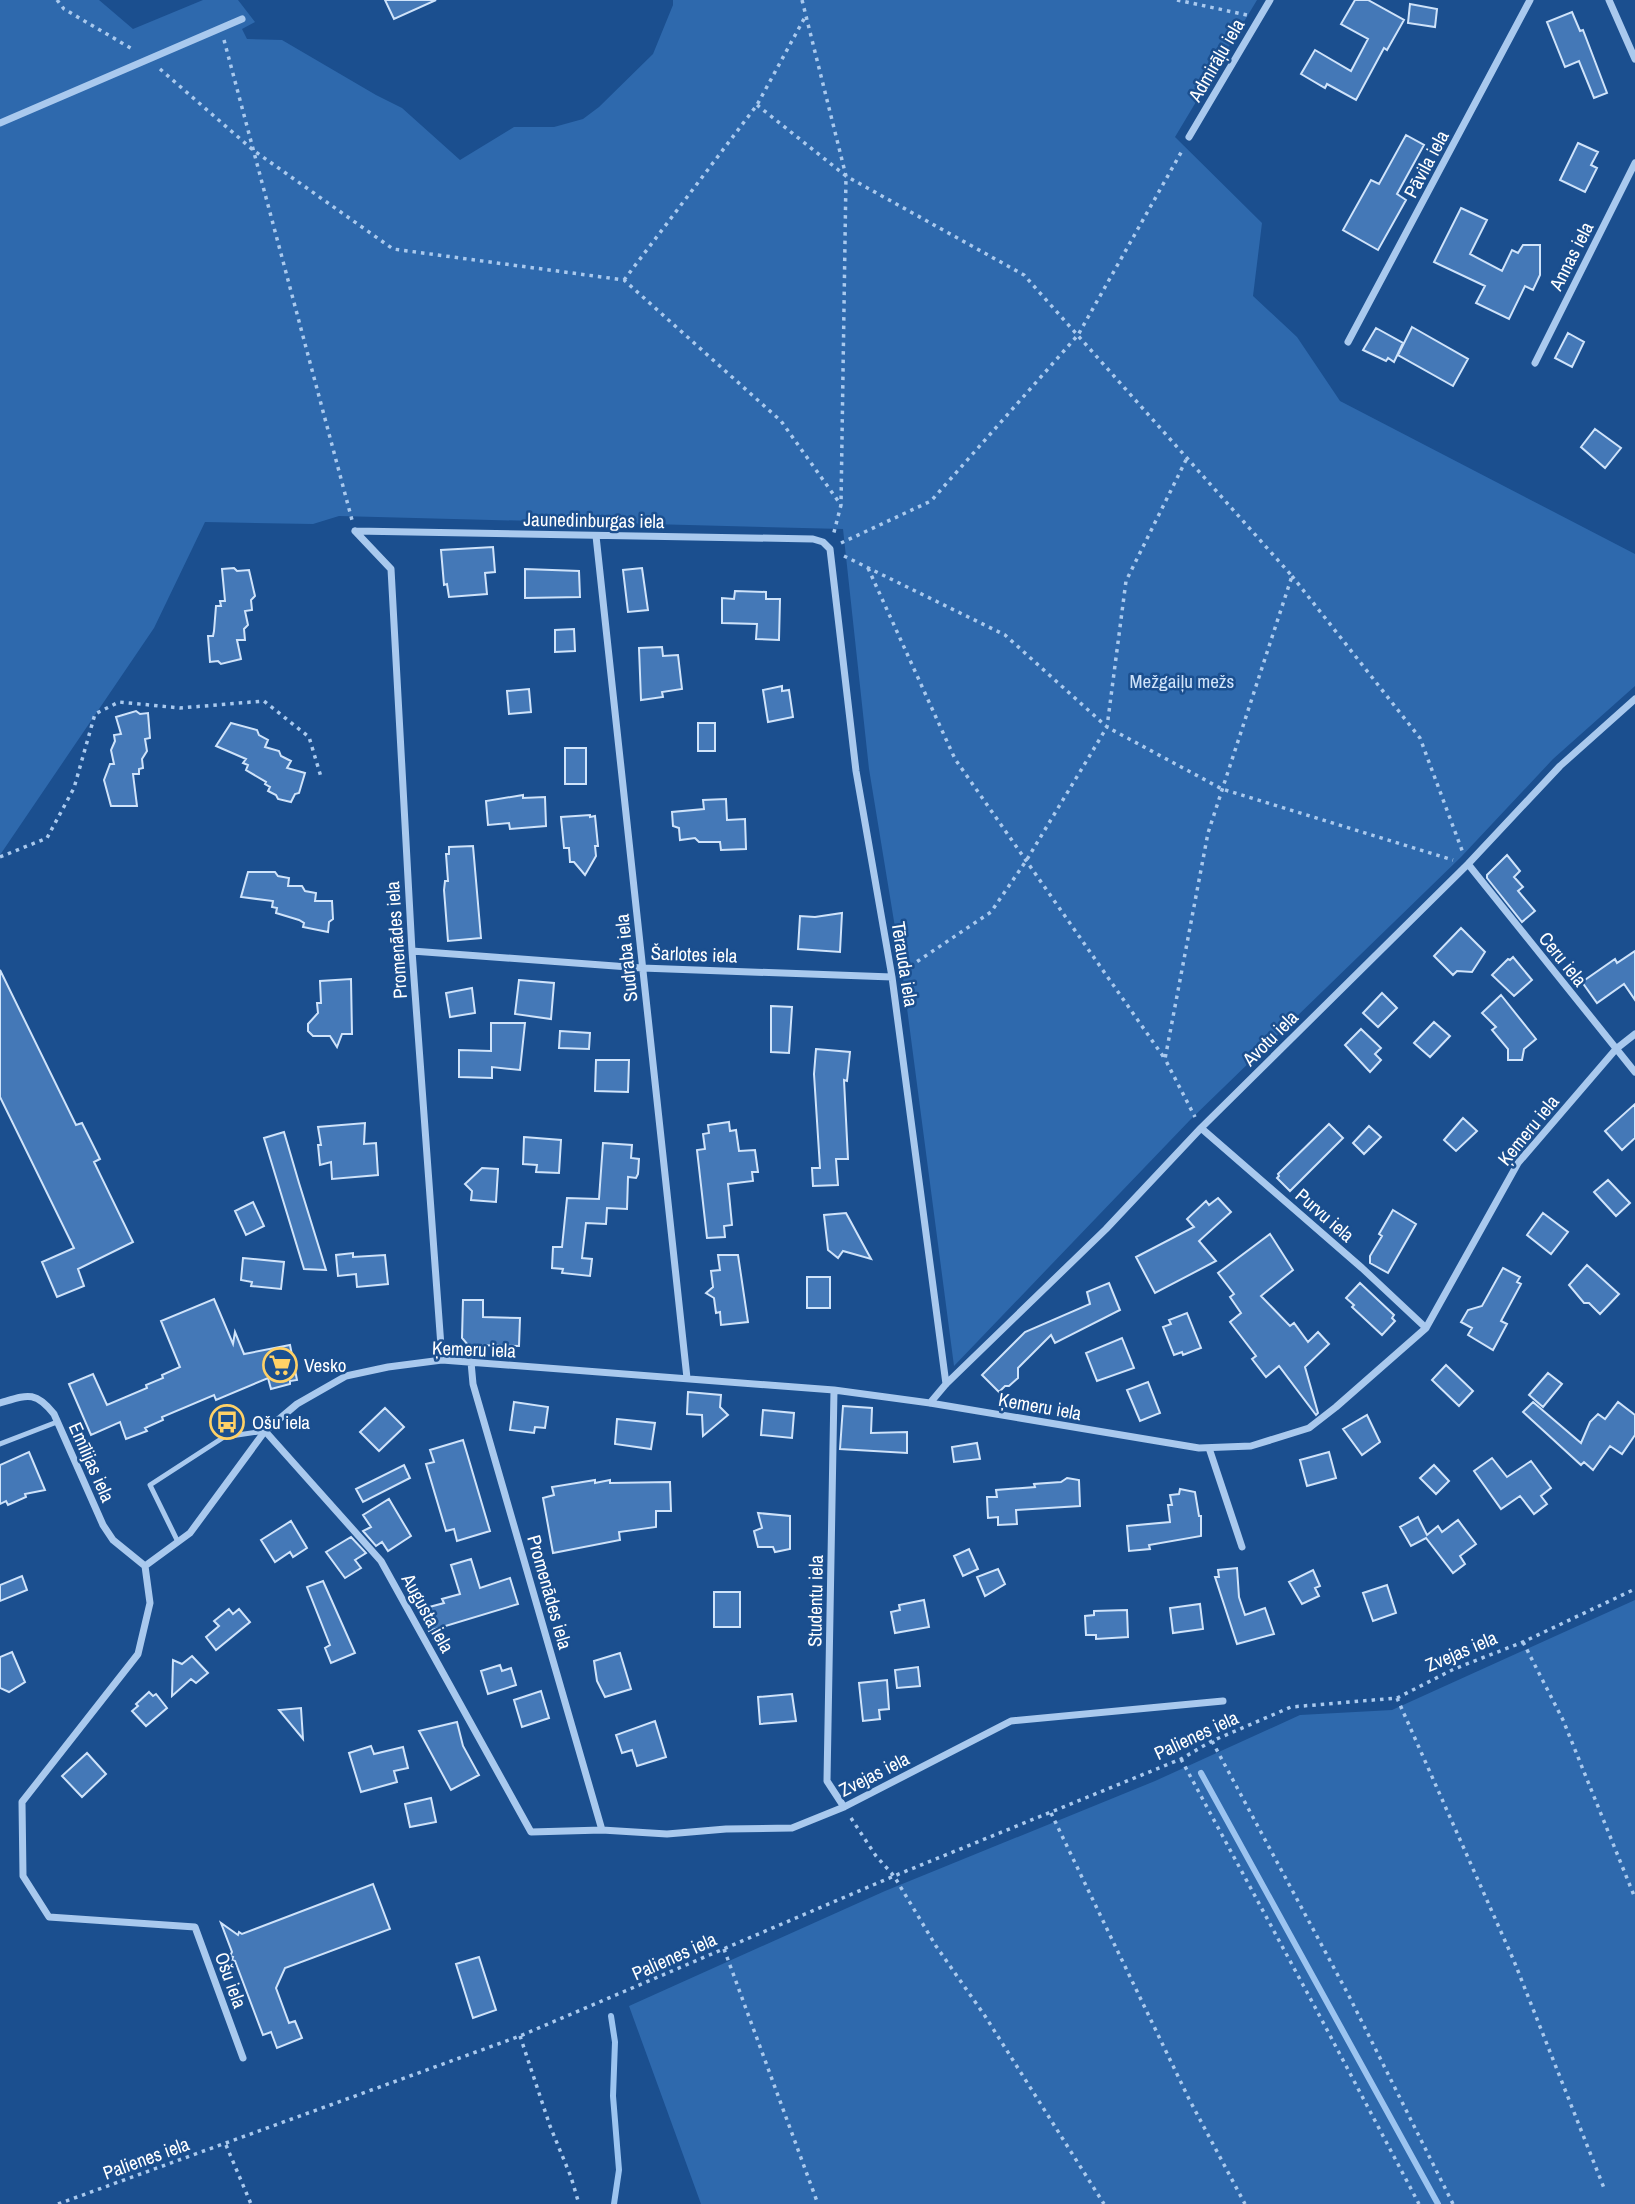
<svg xmlns="http://www.w3.org/2000/svg" width="1635" height="2204" font-family="'Archivo Narrow',sans-serif">
  <rect width="100%" height="100%" fill="#1b4f8f"/>
  <!-- green -->
  <path fill="#2e69ad" d="M0 0H99L133 29 203 0H238L255 22 242 29 247 39 282 40 376 95 402 108 460 160 514 127H554L583 119 599 107 653 54 673 5V0H1257L1175 137 1262 223 1253 296 1297 337 1340 401 1635 554V686L1553 759 1461 857 1191 1119 954 1366 902 970 869 769 843 529 339 516 313 524 205 522 154 628 0 855Z
    M1635 1600V2204H701L629 2006 885 1891 1155 1781 1300 1715 1392 1710Z"/>
  <g fill="none" stroke-linecap="round" stroke-linejoin="round">
    <!-- stream -->
    <path stroke="#9cc4f0" stroke-width="6" d="M1201 1773 1438 2204
      M611 2016 615 2042 613 2096 619 2170 614 2204"/>
  </g>
  <!-- building -->
  <path fill="#4478b7" stroke="#cfe3fa" stroke-width="2" d="M385 0H436L394 19Z
    M1355 0H1368L1404 20 1387 50 1384 48 1356 100 1327 84 1325 88 1301 74 1315 50 1351 71 1368 39 1341 24Z
    M1410 4 1437 9 1435 27 1408 23Z
    M1572 12 1580 31 1583 30 1607 93 1594 98 1579 61 1565 67 1547 22Z
    M1406 135 1424 145 1397 194 1406 200 1378 250 1343 230 1371 180 1379 184Z
    M1578 143 1598 152 1591 165 1597 168 1585 192 1560 180Z
    M1461 208 1487 220 1470 254 1502 271 1512 250 1518 253 1523 245H1540V275L1533 290 1525 286 1509 319 1476 303 1485 286 1434 262Z
    M1412 327 1468 359 1453 386 1398 355Z
    M1376 328 1403 343 1394 362 1388 358 1386 361 1363 350Z
    M1568 333 1584 342 1572 367 1555 358Z
    M1595 429 1621 448 1605 468 1581 447Z
    M493 547 495 572 485 573 487 594 449 597 447 584 444 585 441 550Z
    M234 568 237 571 249 570 255 596 251 600 252 610 245 611 248 625 244 629 245 640H237L241 659 221 664 218 661 210 662 208 636H213L214 631 216 606H221L220 601H225L222 569Z
    M642 568 648 610 628 612 623 570Z
    M525 569 579 571 580 597 525 598Z
    M735 591 766 592V599H780L779 640 756 639 757 624 722 623V598L734 599Z
    M574 629 575 651 555 652V630Z
    M662 647 663 656 678 655 682 689 662 692 663 697 641 700 639 648Z
    M782 686V691L789 690 793 717 768 722 763 690Z
    M529 689 531 712 509 714 507 691Z
    M136 711 140 714 148 713 150 738 145 739 147 751 142 759 143 768 139 769V774H133L137 806H111L104 780 110 764H114L111 750 115 741 114 735 121 734 116 717Z
    M231 723 257 730 259 735 268 740 265 747 279 751 281 756 291 761 287 768 305 773 299 793 295 794 291 802 278 799 276 795 268 791 270 787 265 784 266 782 246 770 248 765 243 763 246 759 216 746Z
    M698 723H715V751H698Z
    M565 748H586V784H565Z
    M523 795V798L545 797 546 826 510 829 509 823 488 825 486 801Z
    M726 799 727 820 745 819 746 849 721 850 720 842H699L695 838 680 840 679 828 673 826 672 812 704 809 703 800Z
    M590 815V817L595 816 598 846H595L596 856 585 875 574 862H570L569 848H564L561 817Z
    M473 846 481 938 448 941 444 890 445 881H448L446 854H449V847Z
    M1507 855 1520 871 1514 877 1523 887 1518 891 1535 911 1522 922 1487 878V875Z
    M248 872H275L278 876 289 878 288 886H302L305 891 316 893 315 901H332L333 919 329 922 328 932 303 927 304 923 299 920 276 913 277 908 272 907 273 901 241 897Z
    M842 913 840 952 798 949 800 916 815 917Z
    M1461 928 1485 952 1472 972 1457 971 1453 975 1434 956Z
    M1635 951V1000L1624 984 1597 1003 1582 982 1615 959 1617 963Z
    M1513 957 1532 980 1514 996 1492 975 1508 959 1510 960Z
    M0 970 76 1125 82 1123 100 1159 94 1162 133 1242 78 1269 84 1286 57 1297 42 1262 74 1248 0 1097Z
    M351 979 352 1034H342L337 1047 330 1036H313L308 1031V1024L318 1013 317 1003H321L320 981Z
    M519 980 554 983 551 1019 515 1014Z
    M472 988 475 1013 450 1017 446 993Z
    M1382 993 1397 1008 1378 1027 1363 1013Z
    M1501 995 1536 1039 1524 1049 1522 1060H1508V1049L1492 1030 1496 1027 1482 1013Z
    M771 1006 792 1007 789 1053 771 1052Z
    M1434 1022 1450 1036 1430 1057 1414 1043Z
    M491 1023H525L520 1070 492 1067V1078L459 1077V1050L491 1051Z
    M1361 1029 1381 1048 1375 1054 1381 1060 1370 1072 1345 1045Z
    M560 1031 590 1033 589 1049 559 1048Z
    M816 1049 850 1052 847 1081 844 1080 848 1159H836L838 1185 813 1186 812 1168H820L814 1074Z
    M596 1060H629L628 1092 595 1091Z
    M1635 1104V1138L1622 1150 1605 1131Z
    M1463 1118 1477 1131 1456 1151 1444 1140Z
    M729 1122 730 1131 736 1130 739 1151 755 1150 758 1172H752L753 1181 728 1184 732 1225 724 1226 725 1237 707 1238 697 1150 705 1149 703 1134 709 1133 708 1125Z
    M365 1123 364 1144 376 1143 378 1175 332 1179 331 1162 320 1165 318 1145H321L318 1127Z
    M1329 1124 1343 1138 1290 1191 1277 1178 1279 1176 1278 1174Z
    M1369 1126 1381 1137 1364 1154 1353 1143Z
    M284 1132 299 1183 326 1270 304 1269 264 1138Z
    M524 1137 561 1140 559 1173 536 1172 537 1165 523 1164Z
    M603 1143 632 1145 631 1158 639 1159 638 1174 636 1178 628 1177 627 1209 607 1208 606 1224 586 1223 582 1258 592 1259 590 1276 562 1273 563 1269 552 1268 553 1247H562L567 1198 599 1199Z
    M482 1168 498 1169 496 1202 471 1200 472 1191 465 1184Z
    M1608 1180 1630 1203 1616 1216 1594 1192Z
    M1218 1198 1231 1212 1199 1241 1216 1261 1155 1293 1136 1257 1194 1227 1187 1219 1206 1201 1209 1205Z
    M253 1202 264 1226 246 1235 235 1211Z
    M1393 1210 1416 1224 1388 1273 1370 1263V1256L1382 1236 1379 1234Z
    M846 1213 871 1259 843 1251 838 1258 828 1250 824 1215Z
    M1543 1213 1568 1232 1551 1254 1527 1235Z
    M1270 1234 1293 1270 1261 1296 1290 1326 1294 1323 1308 1342 1318 1332 1329 1344 1305 1367 1318 1413 1316 1415 1279 1366 1266 1377 1252 1359 1256 1356 1230 1322 1241 1313 1230 1297 1234 1294 1218 1273Z
    M353 1253V1257L385 1255 388 1284 357 1287 356 1274 338 1276 336 1255Z
    M718 1255H738L748 1322 721 1325 720 1312 716 1313 714 1298 706 1293 713 1287 711 1271 720 1270Z
    M243 1258 284 1262 281 1289 251 1286 252 1282 241 1280Z
    M1587 1265 1619 1294 1600 1314 1589 1303H1584L1569 1285Z
    M1503 1268 1520 1277 1517 1282 1521 1284 1501 1321 1507 1324 1493 1350 1468 1335 1472 1328 1461 1322 1468 1310 1482 1306Z
    M807 1277H830V1308H807Z
    M1109 1283 1120 1310 1055 1343 1051 1335 1018 1368V1378L1009 1386H1005L999 1392 982 1375 1025 1332 1090 1304 1087 1292Z
    M1360 1283 1394 1315 1392 1318 1395 1321 1382 1335 1352 1307 1354 1305 1346 1298Z
    M214 1299 233 1344 235 1332 244 1354 290 1345 297 1380 290 1381V1384L271 1389 268 1378 216 1400 214 1395 162 1417 163 1420 145 1428 147 1431 126 1439 120 1422 91 1435 69 1384 93 1374 107 1405 147 1388 146 1385 163 1378 162 1375 180 1367 161 1321Z
    M463 1300H483V1317L520 1318 519 1346 468 1345 462 1338Z
    M1187 1313 1201 1348 1183 1355 1182 1352 1174 1355 1163 1327 1171 1324 1169 1320Z
    M1122 1338 1134 1368 1097 1381 1086 1353Z
    M1446 1365 1473 1391 1459 1406 1432 1380Z
    M1548 1373 1562 1384 1543 1407 1529 1395Z
    M1148 1382 1160 1413 1140 1421 1127 1390Z
    M688 1392 721 1395 720 1407 728 1415 703 1436 702 1415 687 1414Z
    M514 1402 548 1407 545 1428 535 1427 534 1433 510 1430Z
    M1533 1402 1581 1443 1590 1422 1598 1414 1605 1419 1618 1402 1635 1415V1435L1622 1454 1610 1446 1593 1470 1584 1462 1581 1465 1523 1412Z
    M843 1406 872 1408 871 1433 907 1432V1453L840 1449Z
    M385 1408 404 1427 379 1451 360 1432Z
    M763 1410 794 1413 792 1438 761 1435Z
    M1367 1415 1380 1442 1362 1455 1343 1429Z
    M617 1419 655 1423 651 1449 615 1444Z
    M463 1440 490 1531 457 1541 454 1529 446 1531 426 1464 434 1462 430 1450Z
    M977 1443 980 1459 954 1462 952 1447Z
    M29 1452 45 1490 25 1494 26 1497 8 1505 6 1501 0 1504V1465Z
    M1329 1452 1336 1478 1307 1486 1300 1460Z
    M1492 1458 1507 1477 1531 1461 1551 1488 1541 1496 1547 1504 1534 1514 1520 1496 1501 1509 1474 1471Z
    M404 1465 410 1478 363 1502 356 1489Z
    M1434 1465 1449 1481 1436 1494 1420 1478Z
    M1067 1478 1079 1480 1080 1506 1016 1510 1017 1524 998 1525V1517L988 1518 987 1497H997L996 1490 1035 1487 1034 1484 1061 1482Z
    M595 1480V1483L610 1480V1483L670 1482 671 1511H656V1527L619 1532 620 1540 553 1553 543 1498 554 1495 552 1487Z
    M1180 1489 1195 1492 1199 1516H1201V1536L1149 1545 1150 1549 1129 1551 1127 1526 1170 1522 1168 1505H1172L1170 1495 1179 1494Z
    M389 1499 411 1536 388 1551 382 1542 376 1546 363 1531 371 1527 363 1515Z
    M758 1513 790 1516V1549L775 1552 773 1547H758L754 1531 762 1528Z
    M1418 1517 1427 1535 1438 1526 1442 1532 1458 1520 1476 1544 1460 1556 1465 1564 1453 1573 1426 1538 1411 1546 1400 1527Z
    M291 1521 307 1548 293 1557 290 1552 275 1562 261 1540Z
    M351 1537 366 1553 355 1560 361 1568 345 1578 326 1552Z
    M969 1549 978 1569 963 1576 954 1556Z
    M471 1559 480 1588 510 1578 518 1604 429 1631 422 1609 444 1603 442 1599 460 1594 451 1565Z
    M1237 1568 1239 1597 1245 1615 1265 1608 1274 1634 1237 1644 1215 1577H1219L1218 1570Z
    M998 1569 1005 1584 985 1596 977 1577Z
    M1313 1570 1320 1586 1315 1588 1319 1596 1302 1604 1289 1582Z
    M22 1576 27 1590 0 1601V1585Z
    M323 1581 355 1653 331 1663 325 1648 330 1645 307 1587Z
    M1387 1585 1396 1613 1373 1621 1363 1593Z
    M714 1592H740V1627H714Z
    M924 1600 929 1627 895 1633 891 1612 900 1610 899 1605Z
    M1200 1604 1203 1629 1173 1633 1170 1608Z
    M229 1609 233 1614 239 1609 250 1622 216 1650 206 1637 219 1626 214 1621Z
    M1127 1610 1128 1637 1096 1639V1635H1086L1085 1616 1094 1615V1611Z
    M12 1652 25 1682 9 1692 0 1688V1657Z
    M620 1653 631 1689 605 1697 597 1681 594 1661Z
    M192 1656 208 1673 196 1683 191 1679 172 1696 173 1660 182 1664Z
    M500 1665 502 1671 511 1668 516 1685 488 1694 481 1671Z
    M918 1667 920 1686 897 1688 895 1670Z
    M887 1680 889 1709 879 1710 880 1719 863 1721 859 1683Z
    M541 1691 549 1718 522 1727 514 1700Z
    M149 1692 153 1696 156 1694 167 1708 146 1726 132 1711 138 1706 136 1704Z
    M792 1694 796 1721 760 1724 758 1697Z
    M301 1708 303 1739 279 1710Z
    M655 1721 666 1757 637 1766 632 1750 622 1753 616 1735Z
    M457 1722 463 1746 479 1775 451 1790 419 1731Z
    M371 1746 374 1754 403 1747 408 1768 394 1771 397 1782 361 1792 349 1753Z
    M87 1753 106 1774 82 1797 62 1776Z
    M431 1798 436 1822 410 1827 405 1804Z
    M373 1884 390 1929 285 1968 276 1988 289 2023 295 2021 302 2038 277 2048 271 2032 263 2035 235 1961 232 1960 233 1957 230 1956 232 1952 221 1923 238 1935 239 1932 242 1934Z
    M479 1957 496 2010 473 2018 456 1964Z"/>
  <g fill="none" stroke-linecap="round" stroke-linejoin="round">
    <!-- path -->
    <path stroke="#a9c9ee" stroke-width="3.5" stroke-dasharray="3.5 5" stroke-linecap="butt" d="M57 0 64 9 134 50
      M802 0 846 176 1024 275 1292 576 1208 833 1165 1059 1195 1117
      M1177 0 1247 15
      M224 40 352 520
      M160 69 253 150 393 249 624 280 781 421 841 505 833 536
      M757 105 846 176 841 505
      M624 280 757 105 805 17
      M841 543 931 501 1078 335 1183 149
      M844 556 1005 635 1107 727 1222 789 1453 860
      M868 568 955 759 1165 1059
      M1292 576 1420 738 1463 853
      M0 857 47 838 74 788 95 714 119 702 180 708 264 701 309 737 321 777
      M903 971 991 912 1026 861 1107 727 1126 581 1187 458
      M1523 1642 1563 1720 1635 1898
      M1397 1698 1514 1961 1604 2188
      M1212 1741 1349 1996 1453 2204
      M1181 1759 1316 2009 1419 2204
      M1051 1813 1189 2099 1245 2204
      M851 1818 876 1856 894 1876 936 1946 985 2016 1104 2204
      M724 1949 818 2204
      M520 2036 550 2126 571 2177 579 2204
      M226 2145 251 2204
      M58 2204 520 2036 894 1876 1181 1759 1212 1741 1291 1707 1397 1698 1454 1669 1523 1642 1635 1589"/>
    <!-- service -->
    <path stroke="#a9c9ee" stroke-width="5" d="M0 1444 57 1422
      M178 1542 150 1485 224 1437 265 1431"/>
    <!-- minor -->
    <path stroke="#a9c9ee" stroke-width="7" d="M1609 0 1635 59
      M0 123 242 19
      M1189 137 1270 0
      M1348 342 1530 0
      M1535 363 1635 163
      M355 531 813 539 823 542 830 549 856 771 892 977 946 1384
      M355 531 391 569 412 951 442 1360
      M596 536 687 1378
      M1468 864 1635 1072
      M412 951 642 968 892 977
      M1201 1128 1362 1268 1426 1328
      M471 1362 473 1384 602 1830
      M834 1390 827 1781 844 1807
      M0 1403C27 1395 35 1390 54 1414L103 1525 113 1540 145 1566
      M930 1403 946 1384 1106 1229 1201 1128 1468 864 1560 766 1635 699
      M265 1431 381 1561 531 1832 602 1830 667 1834 726 1829 792 1828 844 1807 1011 1721 1223 1701
      M1209 1448 1242 1547
      M145 1566 190 1533 265 1431 297 1404 346 1376 388 1367 442 1360 834 1390 930 1403 1199 1448 1251 1446 1309 1428 1336 1407 1426 1328 1518 1163 1616 1049 1635 1034
      M145 1566 150 1603 138 1654 22 1802 23 1876 49 1917 195 1927 243 2058"/>
  </g>
  <!-- icons -->
  <defs>
    <g id="supermarket-ring" transform="scale(1.75)"><circle r="9.5" fill="#1b4f8f" stroke="#ffd166" stroke-width="1.5"/><path d="M-6-5.5h2.5l.6 2H6L4.5 2H-2.5L-4.4-4H-6ZM-1.5 3.2a1.3 1.3 0 1 0 .1 0ZM3 3.2a1.3 1.3 0 1 0 .1 0Z" fill="#ffd166"/></g>
    <g id="bus-ring" transform="scale(1.75)"><circle r="9.5" fill="#1b4f8f" stroke="#ffd166" stroke-width="1.5"/><path d="M-5-6H5V4H4V6H2V4H-2V6H-4V4H-5ZM-3.5-4V0h7V-4ZM-3.5 1.2v1.5H-2V1.2ZM2 1.2v1.5H3.5V1.2Z" fill="#ffd166"/></g>
  </defs>
  <g fill-rule="evenodd">
    <use href="#supermarket-ring" x="280" y="1365"/>
    <use href="#bus-ring" x="227" y="1422"/>
  </g>
  <g text-anchor="middle" dominant-baseline="central" stroke-width="5" stroke-linejoin="round" paint-order="stroke">
    <!-- street labels -->
    <g font-size="19" fill="#fff" stroke="#1b4f8f">
      <text transform="translate(1216 60) rotate(-60)">Admirāļu iela</text>
      <text transform="translate(1426 164) rotate(-62)">Pāvila iela</text>
      <text transform="translate(1571 256) rotate(-63)">Annas iela</text>
      <text transform="translate(594 520) rotate(1)">Jaunedinburgas iela</text>
      <text transform="translate(396 940) rotate(-94)">Promenādes iela</text>
      <text transform="translate(694 954) rotate(2)">Šarlotes iela</text>
      <text transform="translate(626 958) rotate(-96)">Sudraba iela</text>
      <text transform="translate(1563 959) rotate(51)">Ceru iela</text>
      <text transform="translate(905 964) rotate(81)">Tērauda iela</text>
      <text transform="translate(1270 1038) rotate(-45)">Avotu iela</text>
      <text transform="translate(1528 1130) rotate(-51)">Ķemeru iela</text>
      <text transform="translate(1325 1215) rotate(41)">Purvu iela</text>
      <text transform="translate(474 1349) rotate(2)">Ķemeru iela</text>
      <text transform="translate(1040 1406) rotate(10)">Ķemeru iela</text>
      <text transform="translate(92 1462) rotate(66)">Emīlijas iela</text>
      <text transform="translate(550 1592) rotate(74)">Promenādes iela</text>
      <text transform="translate(815 1601) rotate(-89)">Studentu iela</text>
      <text transform="translate(428 1613) rotate(61)">Augusta iela</text>
      <text transform="translate(1461 1651) rotate(-23)">Zvejas iela</text>
      <text transform="translate(1196 1735) rotate(-25)">Palienes iela</text>
      <text transform="translate(874 1774) rotate(-27)">Zvejas iela</text>
      <text transform="translate(674 1956) rotate(-24)">Palienes iela</text>
      <text transform="translate(231 1980) rotate(70)">Ošu iela</text>
      <text transform="translate(146 2158) rotate(-20)">Palienes iela</text>
    </g>
    <!-- park labels -->
    <g font-size="19" fill="#cfe3fa" stroke="#1b4f8f">
      <text x="1182" y="681">Mežgaiļu mežs</text>
    </g>
    <!-- poi labels -->
    <g font-size="19" fill="#fff" stroke="#1b4f8f" text-anchor="start">
      <text x="304" y="1365">Vesko</text>
      <text x="252" y="1422">Ošu iela</text>
    </g>
  </g>
</svg>
